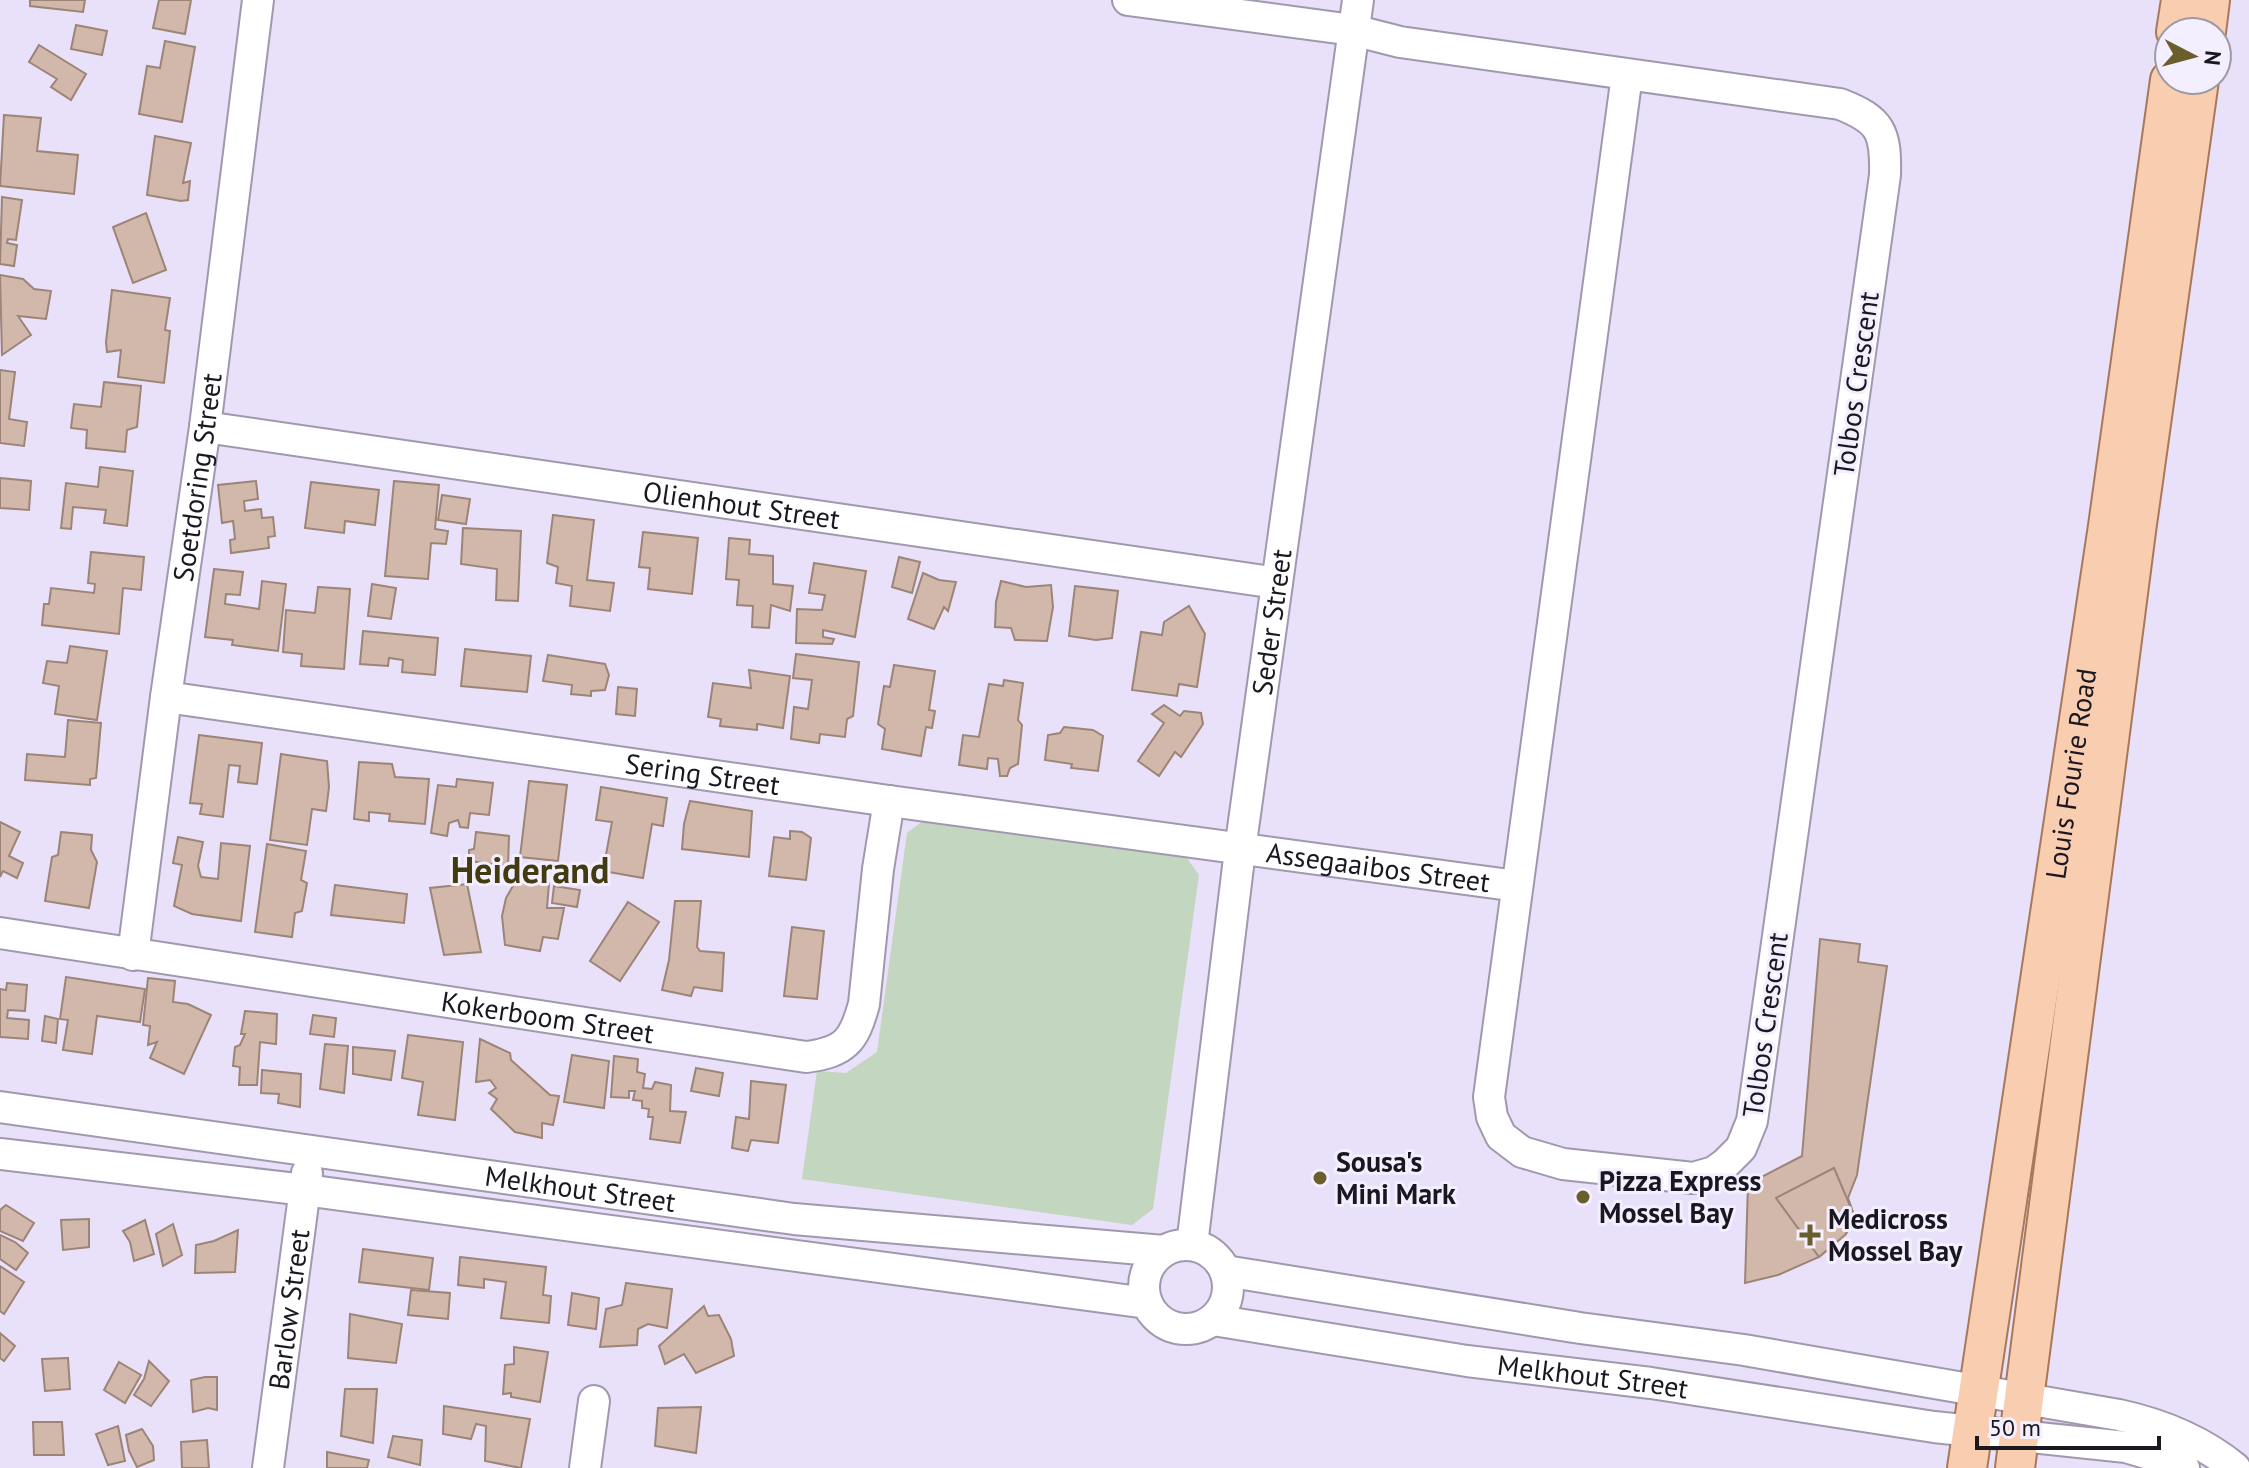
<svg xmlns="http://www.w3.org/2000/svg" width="2249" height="1468" font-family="'PT Sans',sans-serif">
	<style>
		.green { fill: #c3d6bf }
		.building { fill: #d1b8aa; stroke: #9c8477; stroke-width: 2 }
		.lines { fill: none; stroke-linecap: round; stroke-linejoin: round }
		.minor-casing { stroke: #a198af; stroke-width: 34 }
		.major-casing { stroke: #a8785b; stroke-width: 42 }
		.minor { stroke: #fff; stroke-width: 30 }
		.major { stroke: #f8cdb0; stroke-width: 38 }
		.poi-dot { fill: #6a5f2c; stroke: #f4effe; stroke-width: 3 }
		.labels { text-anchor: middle; stroke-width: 6; stroke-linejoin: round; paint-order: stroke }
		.street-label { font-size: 28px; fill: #1b1720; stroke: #f4effe }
		.poi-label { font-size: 28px; font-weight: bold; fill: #1b1720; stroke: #f4effe; text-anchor: start }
		.district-label { font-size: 36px; font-weight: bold; fill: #423a10; stroke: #f4effe }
	</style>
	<rect width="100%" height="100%" fill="#e9e0f9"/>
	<path class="green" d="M927 818 1184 854 1199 875 1153 1209 1132 1225 802 1179 817 1071 846 1073 877 1052 907 833Z"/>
	<g class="building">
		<path d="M30 0H85L83 12 30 6Z"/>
		<path d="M159 0H191L185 34 153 28Z"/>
		<path d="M76 25 107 31 102 55 71 49Z"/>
		<path d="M165 41 195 47 182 122 139 114 147 66 160 68Z"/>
		<path d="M39 45 86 74 71 100 51 87 57 79 29 62Z"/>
		<path d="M4 115 41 118 37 151 78 155 74 194 0 186Z"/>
		<path d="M155 136 191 143 183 183 190 181 188 200 181 201 147 195Z"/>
		<path d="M2 197 22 200 16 240 8 239 7 243 17 245 14 266 0 264Z"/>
		<path d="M146 213 166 270 133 283 113 227Z"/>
		<path d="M0 275 23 279 34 289 51 291 46 319 18 316 31 335 2 355Z"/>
		<path d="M112 290 170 298 165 330 170 331 164 383 118 377 121 350 107 352 106 342Z"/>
		<path d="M0 370 15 372 9 419 27 422 24 446 0 443Z"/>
		<path d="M104 382 141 386 137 427 127 430 125 452 86 448 87 430 71 428 74 404 101 407Z"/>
		<path d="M100 467 133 471 127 526 104 523 106 510 73 507 71 529 61 528 66 483 98 487Z"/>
		<path d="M0 478 31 481 29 510 0 508Z"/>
		<path d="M256 481 258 499 244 501 245 511 261 509 262 518 273 517 275 536 268 537 269 548 231 553 230 540 235 539 233 521 222 523 218 485Z"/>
		<path d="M394 481 439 485 435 529 448 531 446 544 431 543 428 579 385 576Z"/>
		<path d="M311 482 379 490 375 525 345 521 344 533 305 528Z"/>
		<path d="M442 495 470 499 466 524 438 520Z"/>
		<path d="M553 515 594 520 587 580 614 583 610 611 570 606 572 586 556 583 558 567 547 563Z"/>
		<path d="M463 528 521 531 518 601 496 600 497 569 461 564Z"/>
		<path d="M643 532 698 538 692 594 648 589 650 568 639 567Z"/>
		<path d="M729 538 750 540 749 554 773 556V584L793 586 790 611 771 605 769 628 752 627 753 606 737 605 739 580 726 579Z"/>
		<path d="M91 552 144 557 141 590 123 588 119 634 42 625 44 604H49L51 588 94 593 95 584 88 583Z"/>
		<path d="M899 557 920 562 912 593 892 587Z"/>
		<path d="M814 563 866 571 855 637 823 630V637L834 639 832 644 796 643 797 609 822 610 825 595 809 593Z"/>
		<path d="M214 569 243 572 240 595 226 594 225 604 259 609 262 581 286 584 278 651 232 645 233 640 205 637Z"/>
		<path d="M923 573 939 580 956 582 948 611 944 607 934 629 908 619Z"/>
		<path d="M1001 581 1026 587 1051 585 1053 607 1047 641 1015 640 1011 628 995 627 996 602Z"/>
		<path d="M372 584 396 588 391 619 368 616Z"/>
		<path d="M1075 586 1118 591 1112 638 1096 640 1069 636Z"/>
		<path d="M318 587 350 589 344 669 301 666 302 654 283 652 286 610 315 613Z"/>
		<path d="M1189 606 1205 634 1197 687 1179 684 1177 696 1132 690 1141 632 1162 635 1164 622Z"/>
		<path d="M363 631 438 638 435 675 402 672 403 660 389 658 388 666 360 664Z"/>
		<path d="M70 646 107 651 97 720 55 714 59 686 43 683 47 661 67 663Z"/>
		<path d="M465 649 531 656 527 692 461 686Z"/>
		<path d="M796 654 859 662 853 716 847 719 845 737 820 734 819 743 791 739 794 707 808 709 812 680 793 678Z"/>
		<path d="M548 655 605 664 609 675 605 690 591 691V696L571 694 572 685 543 681Z"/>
		<path d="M894 665 935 671 929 710 935 711 932 728 926 727 921 756 882 749 885 729 878 724 884 686 890 687Z"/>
		<path d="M749 670 790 676 783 728 757 724V730L720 726 721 719 708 717 713 683 751 688Z"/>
		<path d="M1004 680 1023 683 1018 720 1022 725 1018 764 1010 768 1007 776H1000L998 759 988 758 987 769 959 765 963 735 979 737 989 684 1003 686Z"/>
		<path d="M618 687 637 689 635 716 616 714Z"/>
		<path d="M1164 705 1180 716 1184 711 1201 713 1203 724 1181 757 1175 752 1159 776 1138 761 1164 723 1152 714Z"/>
		<path d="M68 720 101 723 96 778 90 779V785L25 780 27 754 65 757Z"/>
		<path d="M1064 727 1093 730 1103 736 1098 771 1071 768 1072 764 1045 760 1048 735 1060 733Z"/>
		<path d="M199 735 262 743 257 784 238 782 240 766 229 765 223 817 200 814 202 804 190 803Z"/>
		<path d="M281 754 327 761 329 787 326 811 312 809 307 845 270 840Z"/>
		<path d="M359 762 392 764 395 777 429 779 425 824 389 821 390 814 369 812V821L354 819Z"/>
		<path d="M457 779 493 783 489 815 470 813 468 828 460 827 458 820 449 823 447 836 431 833 438 785 456 787Z"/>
		<path d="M529 781 567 785 558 861 520 857Z"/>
		<path d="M601 787 667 798 663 826 652 824 643 878 603 871 612 822 596 820Z"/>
		<path d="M690 801 752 811 749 857 682 849 684 824Z"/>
		<path d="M0 822 20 832 9 856 23 863 17 878 3 871 0 877Z"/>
		<path d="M790 831 802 832 811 838 806 880 769 876 774 837 790 839Z"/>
		<path d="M61 832 92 835 91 850 97 862 89 908 45 901 52 857 58 855Z"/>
		<path d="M476 832 509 836 508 866 469 861V850L474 849Z"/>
		<path d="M178 837 203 842 198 866 201 877 218 879 221 843 250 846 241 921 192 914 174 906 182 865 173 863Z"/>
		<path d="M267 844 306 851 301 880 307 883 302 911 295 913 292 937 255 932Z"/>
		<path d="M517 879 549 883 547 908H564L558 939 543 937 540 951 505 945 502 916 506 898Z"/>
		<path d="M467 884 481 952 444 955 430 888Z"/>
		<path d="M335 885 407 894 404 923 331 915Z"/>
		<path d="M554 886 580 890 577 907 552 903Z"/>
		<path d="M675 901H701L697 947 700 951 724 953 722 991 694 987 691 996 662 990 669 960Z"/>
		<path d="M628 902 659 922 620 981 590 961Z"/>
		<path d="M792 927 824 931 817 999 784 996Z"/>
		<path d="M1820 939 1860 944 1858 962 1887 966 1857 1175 1848 1198 1854 1215 1846 1234 1819 1257 1778 1275 1745 1283 1748 1184 1802 1156Z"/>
		<path d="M66 977 145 989 140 1022 97 1016 92 1054 63 1050 68 1020 60 1019Z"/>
		<path d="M148 978 175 981 173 1002 188 1004 211 1015 184 1074 150 1058 157 1042 148 1045 150 1026 143 1025Z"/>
		<path d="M7 983 27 985 25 1011 8 1010 7 1018 29 1020 28 1039 0 1037V989L6 990Z"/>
		<path d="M245 1011 277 1014 276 1044 260 1042 257 1085H239L240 1067 233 1066 235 1047 240 1045 245 1034H241Z"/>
		<path d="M313 1015 336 1018 334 1037 310 1034Z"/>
		<path d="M45 1016 58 1019 56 1043 42 1041Z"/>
		<path d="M408 1035 463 1042 455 1120 418 1115 423 1082 402 1078Z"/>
		<path d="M480 1039 510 1053 511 1060 550 1095 559 1096 553 1125 542 1123V1138L515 1132 491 1109 497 1099 489 1093 496 1088 490 1080 476 1082Z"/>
		<path d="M325 1044 348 1046 344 1093 320 1089Z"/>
		<path d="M353 1047 395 1051 391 1080 353 1074Z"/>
		<path d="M572 1055 609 1061 604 1108 564 1102Z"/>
		<path d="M614 1056 638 1059 637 1072 645 1074 643 1088 652 1089 655 1082 671 1085 670 1111 686 1112 680 1143 650 1139 653 1117H648L649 1109 642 1108V1101L633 1100 635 1091H629V1098L611 1097Z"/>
		<path d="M696 1068 723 1073 719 1096 691 1091Z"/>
		<path d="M262 1070 301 1074 300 1107 278 1103 279 1094 261 1093Z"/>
		<path d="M751 1081 786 1085 778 1143 751 1140 748 1151 732 1148 736 1117 749 1119Z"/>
		<path d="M1834 1168 1854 1215 1846 1234 1819 1257 1776 1198Z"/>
		<path d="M6 1205 34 1223 23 1241 0 1231V1210Z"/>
		<path d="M89 1219V1247L63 1250 61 1220Z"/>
		<path d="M145 1220 154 1254 134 1261 130 1242 123 1231Z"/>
		<path d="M173 1224 182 1255 163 1266 156 1234Z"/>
		<path d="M238 1230 235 1272 195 1273 196 1245 214 1241Z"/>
		<path d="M0 1235 15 1242 28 1253 16 1270 0 1259Z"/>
		<path d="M363 1249 433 1258 429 1290 359 1282Z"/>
		<path d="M460 1257 546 1267 543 1295 551 1296 549 1323 501 1318 506 1282 484 1279V1288L458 1285Z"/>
		<path d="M0 1266 24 1282 4 1314 0 1311Z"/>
		<path d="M626 1283 672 1289 667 1328 648 1324 638 1329 637 1345 600 1347 606 1309 622 1305Z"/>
		<path d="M411 1290 450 1293 448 1319 408 1315Z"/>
		<path d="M572 1293 599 1298 596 1329 568 1325Z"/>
		<path d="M704 1306 708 1316 719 1315 731 1339 734 1356 696 1373 684 1354 665 1364 659 1346Z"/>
		<path d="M350 1314 402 1324 396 1363 348 1358Z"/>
		<path d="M0 1333 15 1346 4 1361 0 1358Z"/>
		<path d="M514 1347 548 1352 540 1402 511 1397V1393L503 1394 505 1365 514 1364Z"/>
		<path d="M68 1358 70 1389 45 1391 42 1359Z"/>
		<path d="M149 1361 169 1381 151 1406 134 1395 144 1379Z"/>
		<path d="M119 1362 141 1375 125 1403 104 1390Z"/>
		<path d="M205 1377H217V1410L208 1408 193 1412 191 1380Z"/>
		<path d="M345 1389H377L373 1443 341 1436Z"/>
		<path d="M444 1406 530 1419 521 1468 485 1461 486 1426 476 1424 471 1439 443 1434Z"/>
		<path d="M701 1407 696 1453 655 1446 658 1408Z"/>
		<path d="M33 1422H62L64 1455H34Z"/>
		<path d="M118 1426 125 1461 108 1465 96 1434Z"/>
		<path d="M142 1429 153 1446 154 1460 137 1467 129 1451 126 1435Z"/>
		<path d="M393 1436 422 1440 420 1465 388 1457Z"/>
		<path d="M207 1440 209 1468H182L181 1442Z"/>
		<path d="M327 1452 369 1460 367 1468H327Z"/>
	</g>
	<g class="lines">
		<g class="minor-casing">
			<g id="minor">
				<path d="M1128 0 1353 30 1400 42 1840 104C1881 120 1886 132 1885 175L1752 1121 1741 1148 1725 1164 1714 1172 1693 1178 1563 1164 1522 1152 1501 1136 1492 1117 1489 1097 1627 75"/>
				<path id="s1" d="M205 427 1277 583"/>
				<path id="s2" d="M166 697 889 801 1517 886"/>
				<path id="s3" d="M0 933 806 1057C845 1052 854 1041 864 1004L878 869 889 801"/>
				<path id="s4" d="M133 955 166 697 205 427 258 0"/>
				<path id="s5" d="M0 1107 794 1219 1164 1251"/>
				<path d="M0 1154 305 1190 1147 1303"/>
				<path id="s6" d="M1192 1245 1240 850 1358 0"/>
				<circle cx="1186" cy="1287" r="42"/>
				<path d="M1225 1271 1580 1328 1744 1350 2119 1415C2160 1424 2202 1441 2235 1468"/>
				<path id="s7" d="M1213 1320 1467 1361 1651 1383 1934 1427 2126 1447 2163 1458 2184 1468"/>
				<path id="s8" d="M268 1468 307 1173"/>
				<path d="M585 1468 594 1401"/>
			</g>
		</g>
		<g class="major-casing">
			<g id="major">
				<path d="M2176 32 2181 0"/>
				<path d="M2206 32 2210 0"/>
				<path id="s9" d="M1967 1468 2108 526 2170 80"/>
				<path d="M2015 1468 2136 531 2199 80"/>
			</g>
		</g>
		<use href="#minor" class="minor"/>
		<use href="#major" class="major"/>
	</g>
	<g class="poi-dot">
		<circle cx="1320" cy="1178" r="8"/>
		<circle cx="1583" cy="1197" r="8"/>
		<path d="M1806 1223h8v8h8v8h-8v8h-8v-8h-8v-8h8z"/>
	</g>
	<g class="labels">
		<g class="street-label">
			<text transform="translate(1856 384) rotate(-82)" y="10">Tolbos Crescent</text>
			<text dy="10" stroke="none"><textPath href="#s4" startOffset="482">Soetdoring Street</textPath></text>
			<text dy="10" stroke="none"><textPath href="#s1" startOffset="542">Olienhout Street</textPath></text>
			<text dy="10" stroke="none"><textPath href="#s6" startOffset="628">Seder Street</textPath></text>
			<text dy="10" stroke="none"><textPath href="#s2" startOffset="542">Sering Street</textPath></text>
			<text dy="10" stroke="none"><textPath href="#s9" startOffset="702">Louis Fourie Road</textPath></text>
			<text dy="10" stroke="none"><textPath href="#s2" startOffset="1224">Assegaaibos Street</textPath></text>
			<text dy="10" stroke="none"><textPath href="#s3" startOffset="554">Kokerboom Street</textPath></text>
			<text transform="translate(1765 1025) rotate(-82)" y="10">Tolbos Crescent</text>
			<text dy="10" stroke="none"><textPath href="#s5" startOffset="586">Melkhout Street</textPath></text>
			<text dy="10" stroke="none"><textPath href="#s8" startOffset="160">Barlow Street</textPath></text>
			<text dy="10" stroke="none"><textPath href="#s7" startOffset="384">Melkhout Street</textPath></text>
		</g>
		<g class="poi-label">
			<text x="1336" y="1172">Sousa's<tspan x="1336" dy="32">Mini Mark</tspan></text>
			<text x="1599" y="1191">Pizza Express<tspan x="1599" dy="32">Mossel Bay</tspan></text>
			<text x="1828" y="1229">Medicross<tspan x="1828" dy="32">Mossel Bay</tspan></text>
		</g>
		<g class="district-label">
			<text x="530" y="883">Heiderand</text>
		</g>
	</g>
	<g transform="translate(2193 56) rotate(96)"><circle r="38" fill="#f4effe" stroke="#9d99a5" stroke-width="2"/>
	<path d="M0-6L14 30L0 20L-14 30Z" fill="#6a5f2c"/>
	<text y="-12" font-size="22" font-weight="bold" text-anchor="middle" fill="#1b1720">N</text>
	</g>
	<path d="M1977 1436v12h182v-12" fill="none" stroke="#1b1720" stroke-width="4"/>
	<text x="1989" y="1436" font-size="24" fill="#1b1720" stroke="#f4effe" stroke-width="6" paint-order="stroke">50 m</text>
</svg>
